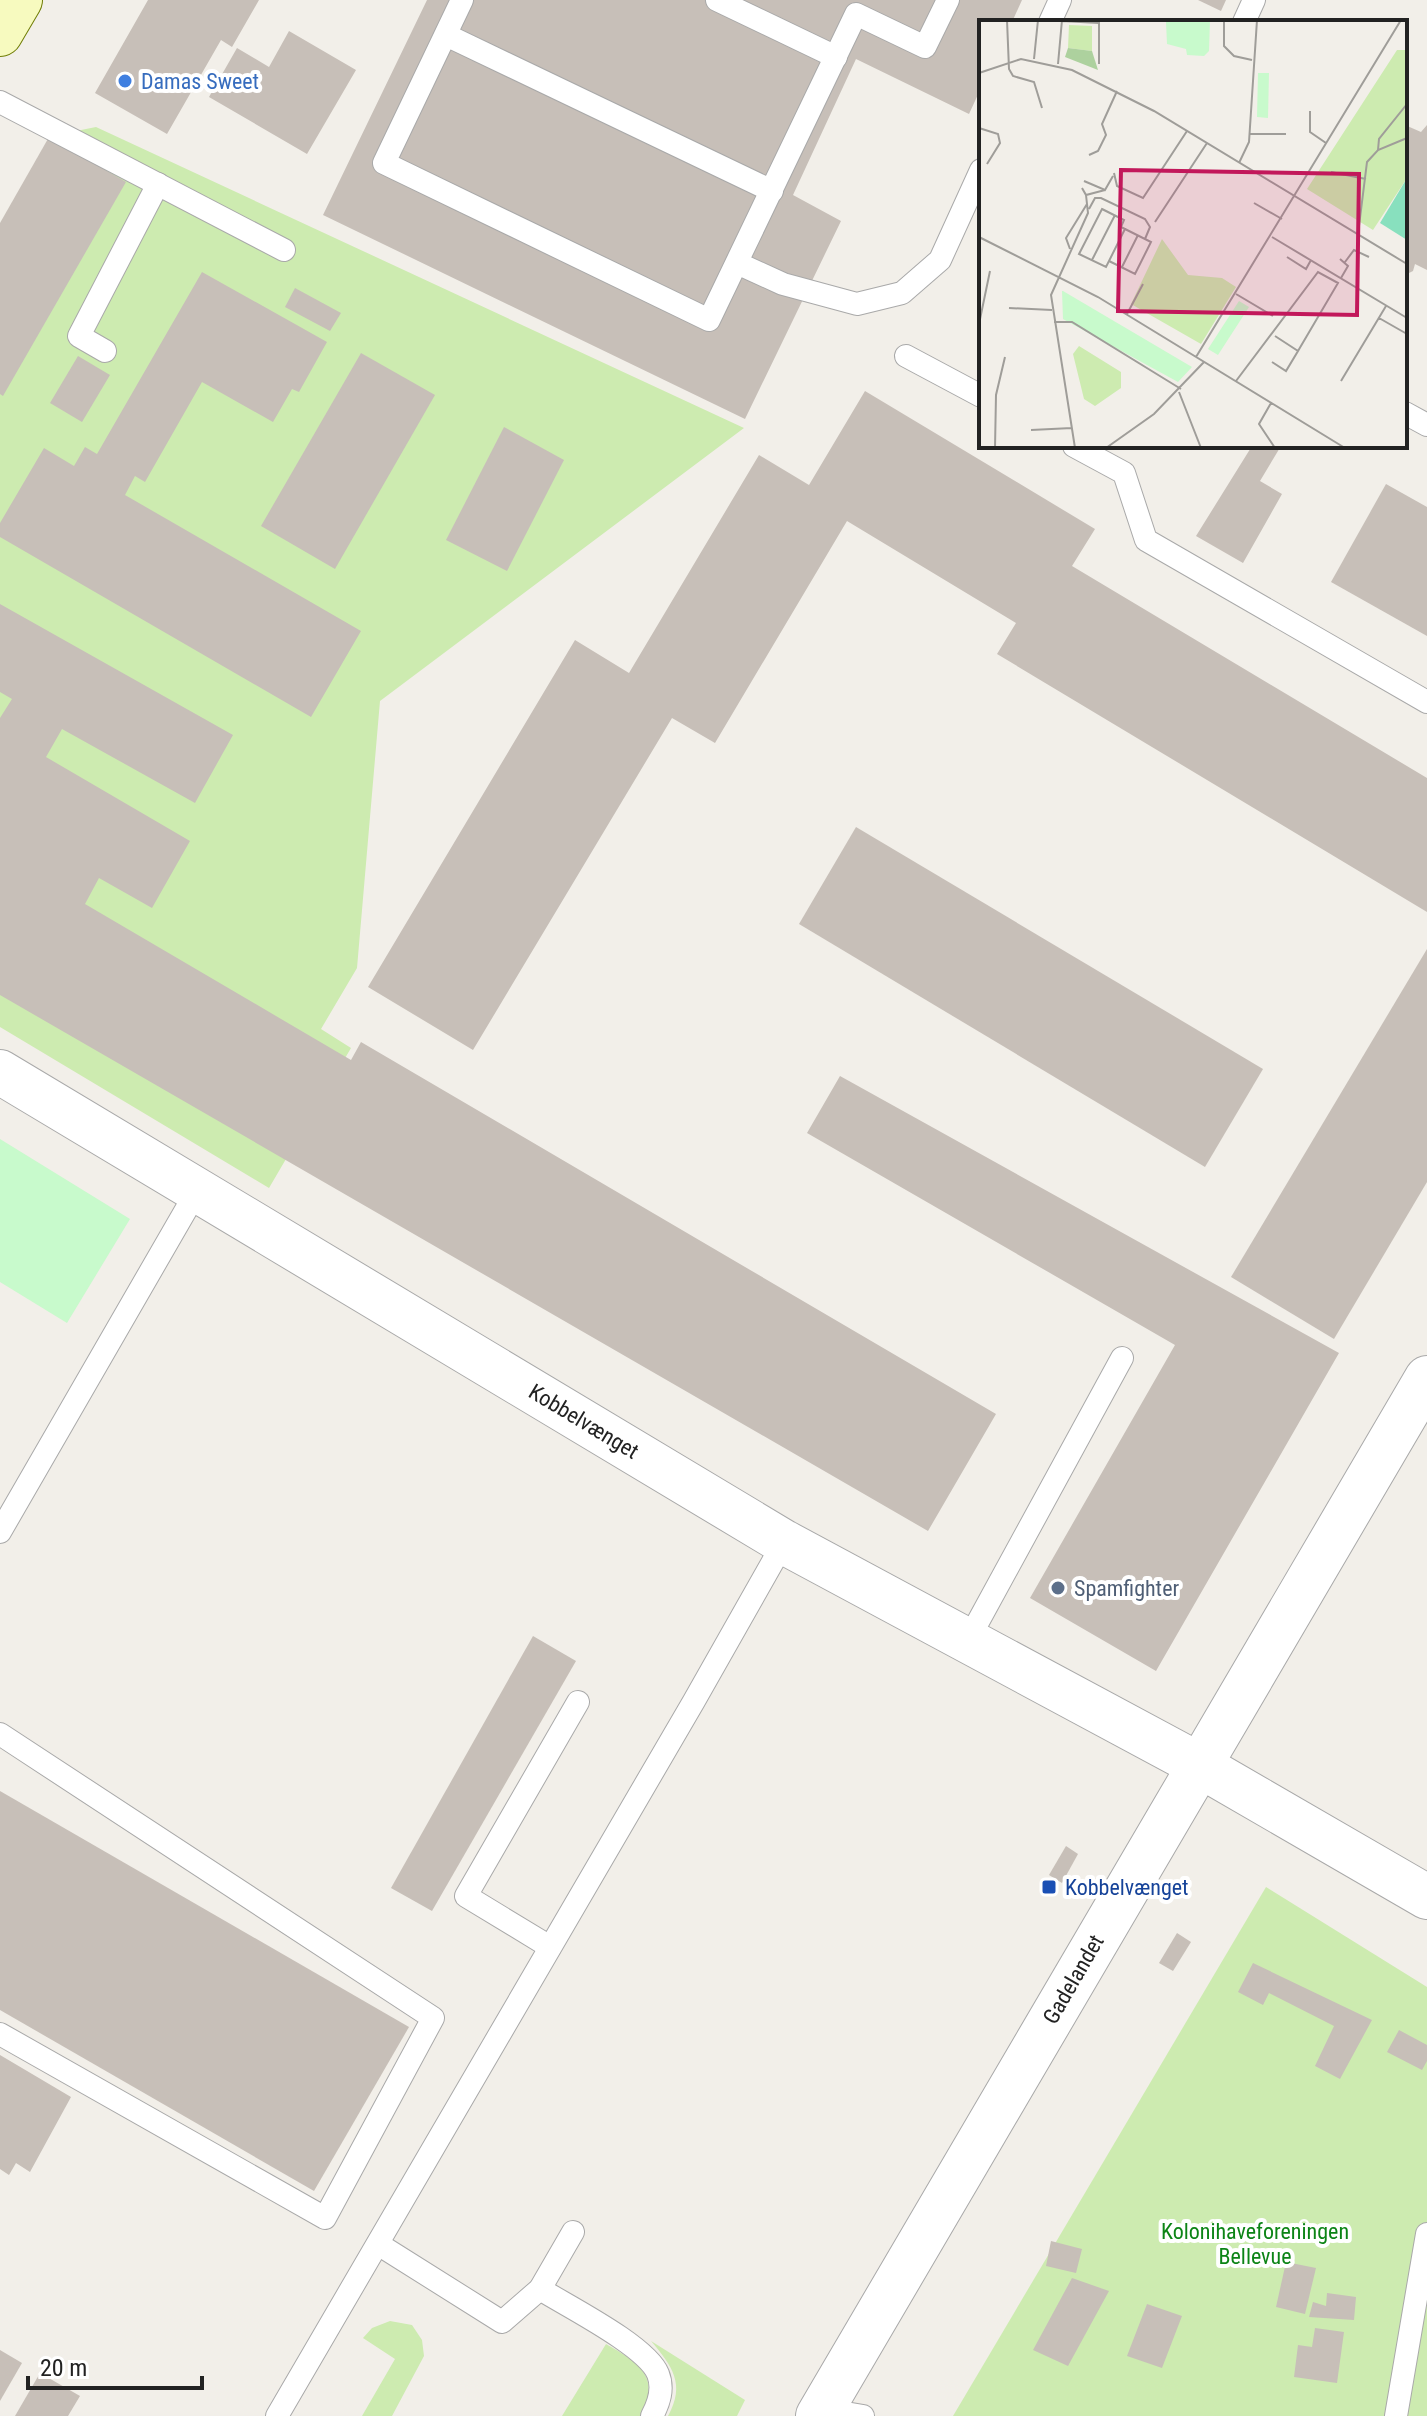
<svg xmlns="http://www.w3.org/2000/svg" width="1427" height="2416" font-family="'Roboto Condensed',sans-serif">
	<style>
		.grass { fill: #cdebb0 }
		.park { fill: #c8facc }
		.building { fill: #c7bfb8 }
		.lines { fill: none; stroke-linecap: round; stroke-linejoin: round }
		.service-casing { stroke: #a9a9a9; stroke-width: 24 }
		.minor-casing { stroke: #a9a9a9; stroke-width: 46 }
		.tertiary-casing { stroke: #a9a9a9; stroke-width: 46 }
		.secondary-casing { stroke: #707d05; stroke-width: 46 }
		.service { stroke: #fff; stroke-width: 22 }
		.minor { stroke: #fff; stroke-width: 44 }
		.tertiary { stroke: #fff; stroke-width: 44 }
		.secondary { stroke: #f7fabf; stroke-width: 44 }
		.shop-dot { fill: #3f7fe0; stroke: #fff; stroke-width: 3 }
		.service-dot { fill: #5c6f8a; stroke: #fff; stroke-width: 3 }
		.transit-dot { fill: #1a4fb4; stroke: #fff; stroke-width: 3 }
		.labels { text-anchor: middle; stroke-width: 8; stroke-linejoin: round; paint-order: stroke }
		.shop-label { font-size: 22px; fill: #366cbe; stroke: #fff; text-anchor: start }
		.street-label { font-size: 22px; fill: #222; stroke: #fff }
		.service-label { font-size: 22px; fill: #4e5e75; stroke: #fff; text-anchor: start }
		.transit-label { font-size: 22px; fill: #164399; stroke: #fff; text-anchor: start }
		.park-label { font-size: 22px; fill: #0c8416; stroke: #fff }
		.inset-road { fill: none; stroke: #9f9d99; stroke-width: 2 }
		.view { fill: #c2185b; fill-opacity: 0.15; stroke: #c2185b; stroke-width: 4 }
		.inset-edge { fill: none; stroke: #222; stroke-width: 4 }
	</style>
	<rect width="100%" height="100%" fill="#f2efe9"/>
	<g class="grass">
		<path d="M96 127 744 428 380 701 357 968 321 1029 351 1048 269 1188 0 1027V263L71 132Z"/>
		<path d="M1266 1887 1427 1987V2416H953Z"/>
		<path d="M390 2321 412 2325 422 2340 424 2356 392 2416H362L395 2359 363 2338 372 2328Z"/>
		<path d="M651 2341 745 2400 737 2416H668C686 2384 672 2366 651 2341Z"/>
		<path d="M606 2344C637 2362 663 2376 640 2416H562Z"/>
	</g>
	<path class="park" d="M0 1139 130 1219 67 1323 0 1282Z"/>
	<g class="building">
		<path d="M148 0H259L232 47 221 40 167 134 95 93Z"/>
		<path d="M427 0H1022L1012 22H981V88L969 114 856 59 793 195 841 221 745 419 323 215Z"/>
		<path d="M1198 0H1226L1221 11Z"/>
		<path d="M289 31 356 70 307 154 209 97 237 48 269 67Z"/>
		<path d="M1405 125 1421 132 1427 125V270L1415 264 1413 271 1405 275Z"/>
		<path d="M49 137 126 182 3 396 0 394V223Z"/>
		<path d="M202 272 327 342 299 392 292 389 273 422 202 382 145 482 135 476 125 495 361 631 311 717 0 537V523L44 448 74 466 85 447 97 454Z"/>
		<path d="M295 288 341 313 330 331 285 307Z"/>
		<path d="M361 353 435 395 335 569 261 526Z"/>
		<path d="M78 356 110 375 82 422 50 403Z"/>
		<path d="M865 391 1095 529 1072 566 1427 778V912L997 654 1016 623 847 521 715 743 672 718 473 1050 368 987 575 640 629 673 759 455 809 485Z"/>
		<path d="M504 427 564 460 507 571 446 540Z"/>
		<path d="M1252 446H1281L1260 481 1282 494 1243 563 1196 536Z"/>
		<path d="M1386 484 1427 507V636L1331 582Z"/>
		<path d="M0 604 233 735 195 803 62 729 46 757 190 841 152 908 99 878 85 904 351 1060 361 1042 996 1414 928 1531 0 995V718L12 699 0 692Z"/>
		<path d="M856 827 1263 1069 1205 1167 799 924Z"/>
		<path d="M1427 949V1182L1334 1339 1231 1277Z"/>
		<path d="M840 1076 1339 1353 1156 1671 1030 1598 1175 1345 807 1133Z"/>
		<path d="M533 1636 576 1661 432 1911 391 1888Z"/>
		<path d="M0 1791 409 2027 314 2191 0 2010Z"/>
		<path d="M1066 1846 1078 1854 1062 1883 1049 1875Z"/>
		<path d="M1177 1933 1191 1942 1173 1971 1159 1963Z"/>
		<path d="M1253 1963 1372 2020 1340 2079 1315 2066 1334 2026 1269 1993 1263 2005 1238 1992Z"/>
		<path d="M1399 2030 1427 2045V2061L1422 2070 1387 2052Z"/>
		<path d="M0 2055 71 2097 30 2172 16 2163 9 2175 0 2169Z"/>
		<path d="M1051 2241 1082 2249 1076 2273 1046 2266Z"/>
		<path d="M1286 2262 1316 2268 1305 2314 1276 2307Z"/>
		<path d="M1072 2278 1109 2291 1068 2366 1033 2350Z"/>
		<path d="M1327 2293 1356 2297 1354 2320 1309 2317 1313 2302 1326 2306Z"/>
		<path d="M1147 2304 1182 2316 1162 2368 1127 2356Z"/>
		<path d="M1315 2328 1344 2332 1337 2383 1294 2377 1298 2345 1312 2347Z"/>
		<path d="M0 2350 22 2363 0 2401Z"/>
		<path d="M40 2373 80 2396 68 2416H15Z"/>
	</g>
	<g class="lines">
		<g class="service-casing">
			<g id="service">
				<path d="M462 0 384 163 709 320 856 14 925 47 948 0"/>
				<path d="M717 0 836 57"/>
				<path d="M1050 22 1060 0"/>
				<path d="M1244 22 1254 0"/>
				<path d="M446 35 772 191"/>
				<path d="M0 102 284 250"/>
				<path d="M737 263 783 284 857 304 902 293 940 260 981 170"/>
				<path d="M105 351 79 336 158 184"/>
				<path d="M906 356 981 396"/>
				<path d="M1405 413 1427 425"/>
				<path d="M1074 446 1124 473 1146 540 1427 702"/>
				<path d="M0 1532 198 1189"/>
				<path d="M967 1642 1122 1358"/>
				<path d="M0 1734 433 2018 325 2218 0 2034"/>
				<path d="M550 1947 466 1896 578 1702"/>
				<path d="M378 2244 502 2322 540 2289 573 2232"/>
				<path d="M540 2289C567 2306 647 2346 658 2374 664 2389 659 2403 652 2416"/>
				<path d="M822 2409 863 2416"/>
				<path d="M277 2416 694 1701 784 1542"/>
				<path d="M1396 2416 1427 2234"/>
			</g>
		</g>
		<g class="minor-casing">
			<path id="minor" d="M0 1072 784 1542 1199 1765 1427 1897"/>
		</g>
		<g class="tertiary-casing">
			<path id="tertiary" d="M818 2416 1427 1378"/>
		</g>
		<g class="secondary-casing">
			<path id="secondary" d="M0 34 20 0"/>
		</g>
		<use href="#service" class="service"/>
		<use href="#minor" class="minor"/>
		<use href="#tertiary" class="tertiary"/>
		<use href="#secondary" class="secondary"/>
	</g>
	<circle class="shop-dot" cx="125" cy="81" r="8"/>
	<circle class="service-dot" cx="1058" cy="1588" r="8"/>
	<rect class="transit-dot" x="1041" y="1879" width="16" height="16" rx="4"/>
	<g class="labels">
		<g class="shop-label">
			<text x="141" y="89">Damas Sweet</text>
		</g>
		<g class="street-label">
			<text transform="translate(584 1421) rotate(31)" y="8">Kobbelvænget</text>
			<text transform="translate(1073 1979) rotate(-60)" y="8">Gadelandet</text>
		</g>
		<g class="service-label">
			<text x="1074" y="1596">Spamfighter</text>
		</g>
		<g class="transit-label">
			<text x="1065" y="1895">Kobbelvænget</text>
		</g>
		<g class="park-label">
			<text x="1255" y="2239">Kolonihaveforeningen<tspan x="1255" dy="25">Bellevue</tspan></text>
		</g>
	</g>
	<g transform="translate(979 20)">
		<rect width="428" height="428" fill="#f2efe9"/>
		<path d="M90 5 113 6V31L89 28ZM418 30H428V158L394 210 328 169ZM183 219 209 255 243 258 257 267 222 324 152 284ZM100 326 142 352V368L116 386 105 379 94 334Z" fill="#cdebb0"/>
		<path d="M89 28 113 31 119 50 86 37Z" fill="#add19e"/>
		<path d="M125 0H231L230 31 225 36 208 35 207 29 188 24 187 2ZM279 53H290L289 98 278 97ZM83 271H84L213 347 199 362 84 299ZM260 281 270 287 239 335 229 329Z" fill="#c8facc"/>
		<path d="M428 158V220L401 203Z" fill="#88e0be"/>
		<path class="inset-road" d="M28 0 30 49 34 56 55 62 63 88M245 0V26L255 36 273 40M83 1 120 3V44M55 39 59 0M79 44 83 0M0 53 42 39 93 50 175 91 428 244M331 91V112L347 123M0 108 19 114 21 123 8 144M271 114H307M399 130 400 119 428 84M110 135 119 131 127 115 123 104 138 71M260 143 270 122 278 0M352 152 387 159M135 153 138 166 164 178 208 111M105 161 126 170 134 156M103 168 107 175 126 170M275 183 303 199M110 189 116 178H122L166 199 171 207 166 219M123 189 145 200 142 207 146 209 127 247 100 234ZM176 202 228 123M379 214 388 142 399 130 428 118M0 217 119 277 366 428M293 217 428 298M91 229 87 218 108 184M308 237 327 249 332 240M361 239 369 246 362 258M113 240 136 195M130 241 156 254 172 222 146 209M366 242 375 230 390 237M143 247 159 215M257 274 294 296M30 288 73 290M148 294 164 264M400 298 428 314M75 302H93L202 369M0 304 11 251M217 337 422 0M293 342 307 351 319 331 296 316M257 361 339 252 359 263 319 331M362 361 407 286M200 372 222 428M292 383 280 404 296 428M52 410 93 408M16 428 17 375 26 337M96 428 72 275 109 193 107 175M127 428 175 394 225 342"/>
		<path class="view" d="M142 150 380 154 378 295 139 291Z"/>
		<rect width="428" height="428" class="inset-edge"/>
	</g>
	<path d="M28 2376v12h174v-12" fill="none" stroke="#222222" stroke-width="4"/>
	<text x="40" y="2376" font-size="24" fill="#222222" stroke="#ffffff" stroke-width="6" paint-order="stroke">20 m</text>
</svg>
